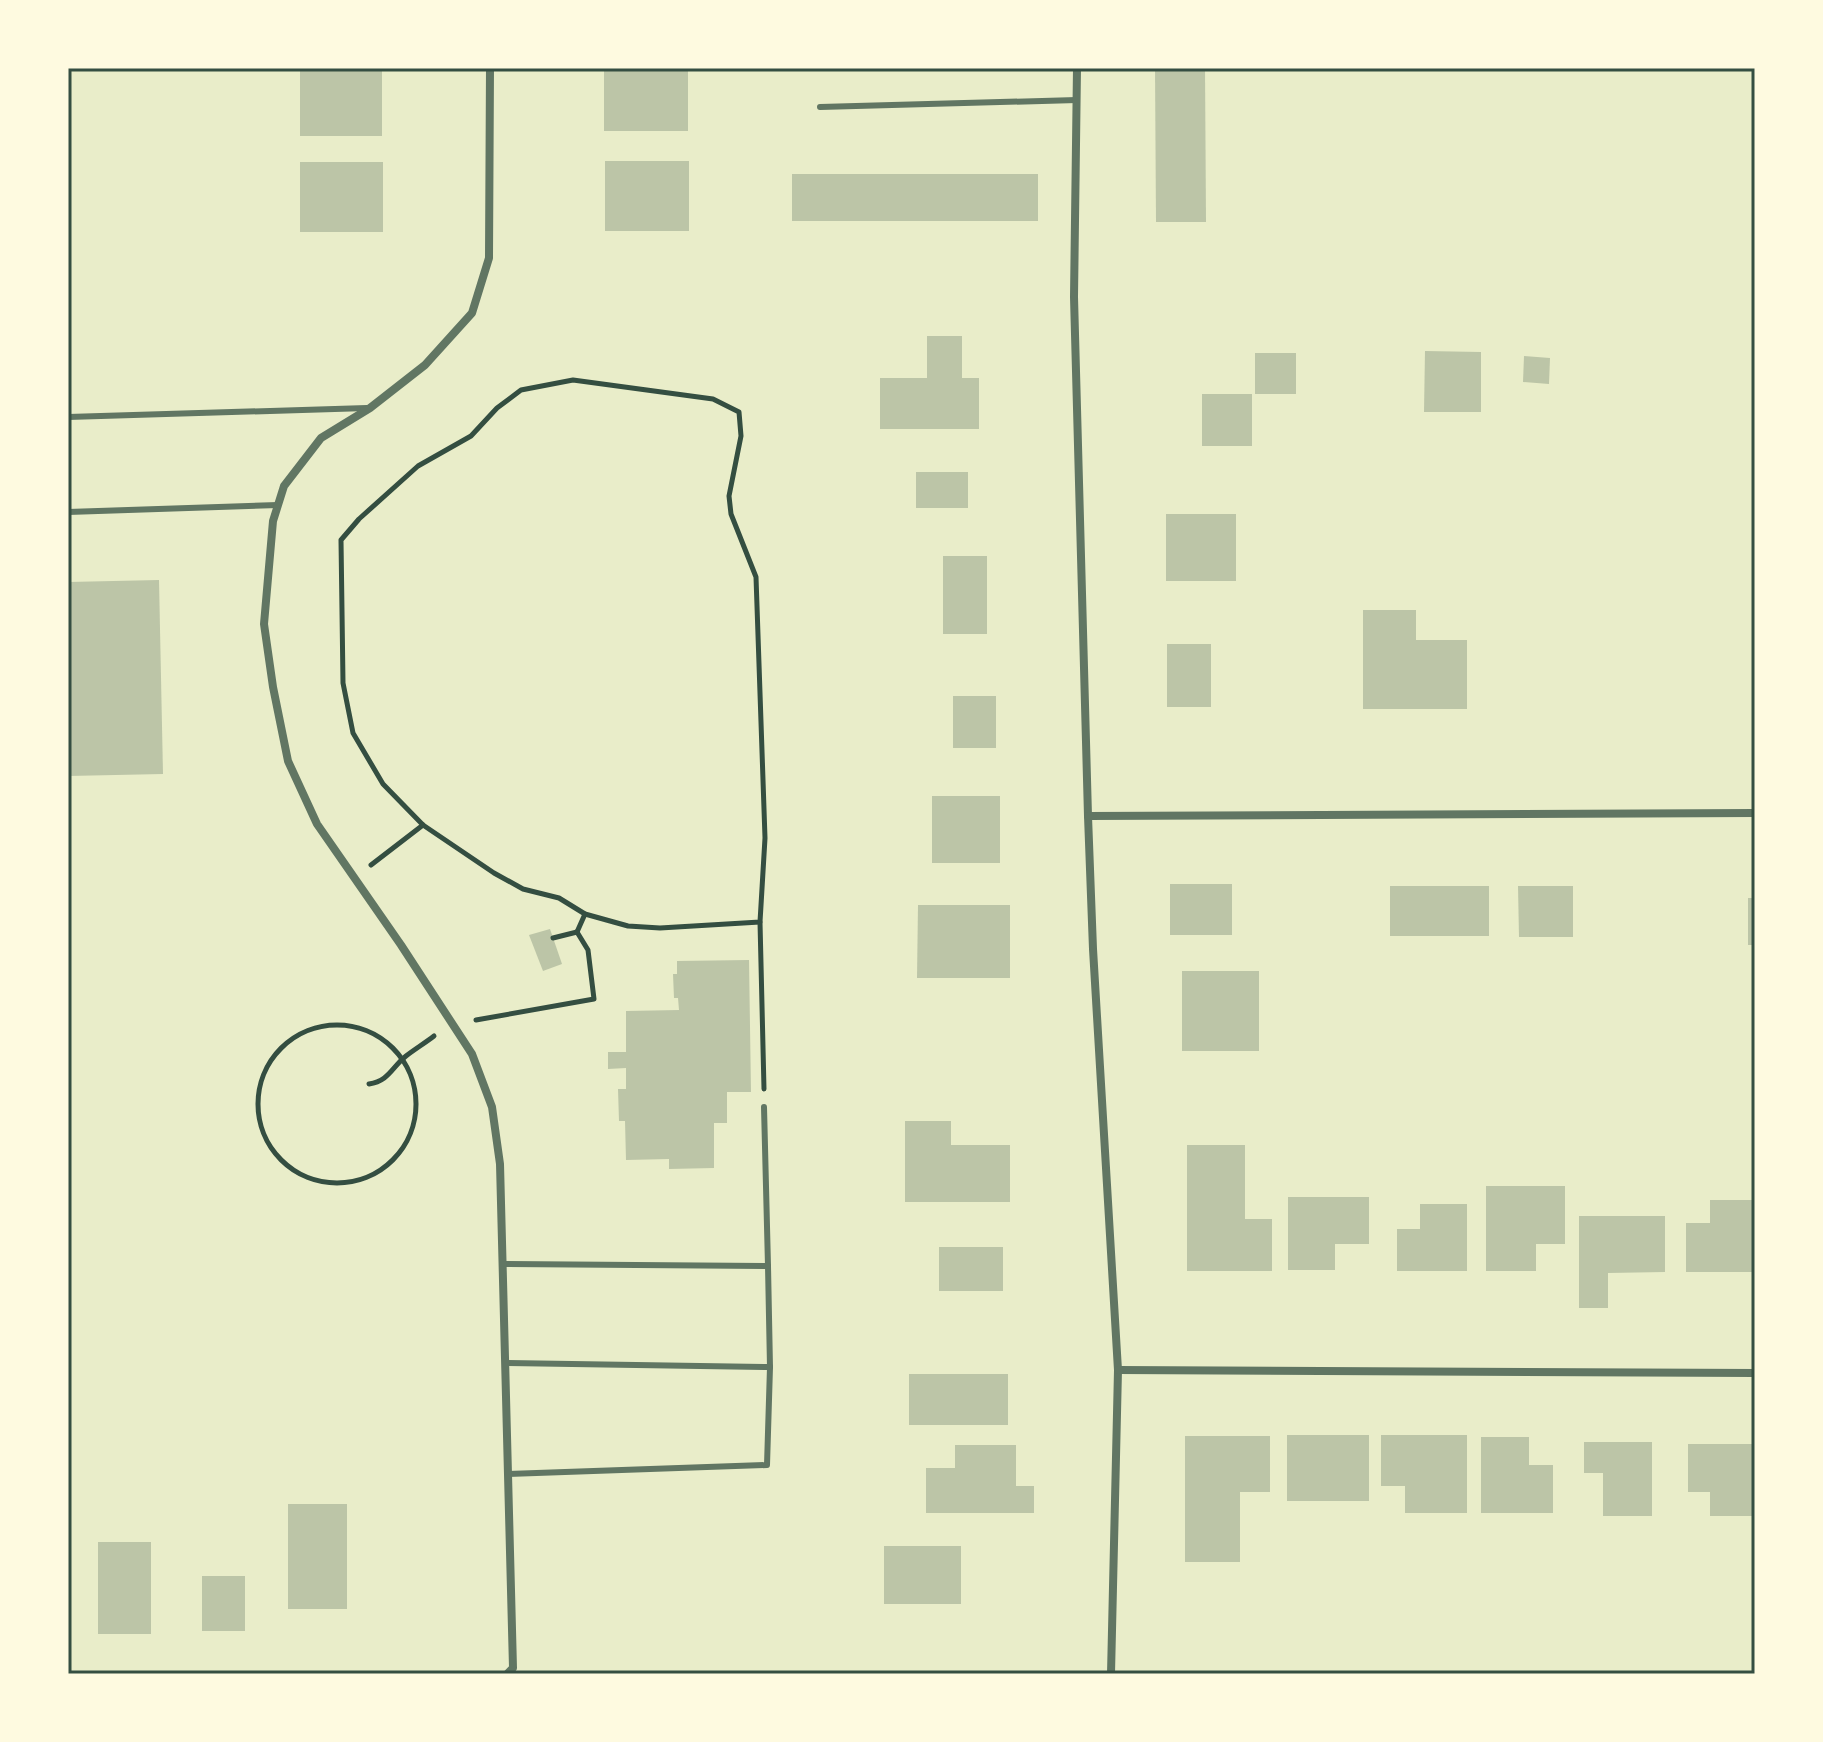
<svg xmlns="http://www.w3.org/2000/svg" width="1823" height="1742" font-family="'Work Sans',sans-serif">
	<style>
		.building { fill: #bcc5a7 }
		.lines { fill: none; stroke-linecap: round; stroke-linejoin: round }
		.path { stroke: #344e41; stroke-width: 5 }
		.service { stroke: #617663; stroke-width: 6 }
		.minor { stroke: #617663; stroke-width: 8 }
		.neatline { fill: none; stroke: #344e41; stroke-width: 3 }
	</style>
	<rect width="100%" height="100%" fill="#e9edc9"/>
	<g class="building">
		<rect x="300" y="68" width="82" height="68"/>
		<rect x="604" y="68" width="84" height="63"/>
		<path d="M1155 68H1205L1206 222H1156Z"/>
		<rect x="605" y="161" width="84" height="70"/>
		<rect x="300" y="162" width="83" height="70"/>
		<rect x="792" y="174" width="246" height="47"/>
		<path d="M927 336H962V378H979V429H880V378H927Z"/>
		<path d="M1425 351 1481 352V412H1424Z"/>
		<rect x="1255" y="353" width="41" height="41"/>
		<path d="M1524 356 1550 358 1549 384 1523 382Z"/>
		<rect x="1202" y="394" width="50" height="52"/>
		<rect x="916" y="472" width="52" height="36"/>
		<rect x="1166" y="514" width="70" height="67"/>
		<rect x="943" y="556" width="44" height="78"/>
		<path d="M159 580 163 774 68 776V582Z"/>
		<path d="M1363 610H1416V640H1467V709H1363Z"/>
		<rect x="1167" y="644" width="44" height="63"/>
		<rect x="953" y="696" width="43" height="52"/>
		<rect x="932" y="796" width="68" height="67"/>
		<rect x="1170" y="884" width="62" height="51"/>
		<rect x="1390" y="886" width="99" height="50"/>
		<path d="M1518 886H1573V937H1519Z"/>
		<rect x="1748" y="898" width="7" height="47"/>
		<path d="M918 905H1010V978H917Z"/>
		<path d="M550 929 562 964 543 971 529 935Z"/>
		<path d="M749 960 751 1092H727V1123H714V1168L669 1169V1159L626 1160 625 1121H619L618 1089H626V1068L608 1069V1052H626V1011L679 1010 678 998H674L673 974H677V961Z"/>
		<rect x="1182" y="971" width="77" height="80"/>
		<path d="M905 1121H951V1145H1010V1202H905Z"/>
		<path d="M1187 1145H1245V1219H1272V1271H1187Z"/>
		<path d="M1486 1186H1565V1244H1536V1271H1486Z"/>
		<path d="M1288 1197H1369V1244H1335V1270H1288Z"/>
		<path d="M1710 1200H1755V1272H1686V1223H1710Z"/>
		<path d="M1420 1204H1467V1271H1397V1229H1420Z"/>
		<path d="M1579 1216H1665V1272L1608 1273V1308H1579Z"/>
		<rect x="939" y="1247" width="64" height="44"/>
		<rect x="909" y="1374" width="99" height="51"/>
		<rect x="1287" y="1435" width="82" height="66"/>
		<path d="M1381 1435H1467V1513H1405V1486H1381Z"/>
		<path d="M1185 1436H1270V1492H1240V1562H1185Z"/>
		<path d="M1481 1437H1529V1465H1553V1513H1481Z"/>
		<path d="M1584 1442H1652V1516H1603V1473H1584Z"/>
		<path d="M1688 1444H1755V1516H1710V1492H1688Z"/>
		<path d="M955 1445H1016V1486H1034V1513H926V1468H955Z"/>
		<rect x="288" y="1504" width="59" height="105"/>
		<rect x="98" y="1542" width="53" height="92"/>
		<rect x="884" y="1546" width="77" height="58"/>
		<rect x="202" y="1576" width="43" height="55"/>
	</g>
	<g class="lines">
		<g class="path">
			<path d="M573 380 713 399 739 412 741 436 729 496 731 514 756 577 765 838 760 922 660 928 628 926 585 914 559 898 523 889 494 873 423 825 383 784 353 733 343 683 341 540 359 519 418 466 471 436 497 408 521 390Z"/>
			<path d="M371 865 423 825"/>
			<path d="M760 922 764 1089"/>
			<path d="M577 932 585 914"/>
			<path d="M553 938 577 932"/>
			<path d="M476 1020 594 999 588 950 577 932"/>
			<circle cx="337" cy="1104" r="79"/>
			<path d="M369 1084C389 1081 392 1067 406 1056 415 1049 425 1043 434 1036"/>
		</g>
		<g class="service">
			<path d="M820 107 1077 100"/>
			<path d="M68 417 367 408"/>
			<path d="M68 512 278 505"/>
			<path d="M764 1107 768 1266"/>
			<path d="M503 1264 768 1266 770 1367 767 1465 508 1474"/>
			<path d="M505 1363 770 1367"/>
		</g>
		<g class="minor">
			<path d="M490 68 489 258 472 313 425 365 370 408 321 438 284 486 273 521 264 624 273 687 288 761 317 824 401 945 472 1054 492 1107 500 1164 513 1668 507 1674"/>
			<path d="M1077 68 1074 297 1088 816 1093 949 1118 1370 1111 1674"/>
			<path d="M1088 816 1755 813"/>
			<path d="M1118 1370 1755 1373"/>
		</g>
	</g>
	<rect width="1823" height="1742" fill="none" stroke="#fefae0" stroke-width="140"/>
	<rect x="70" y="70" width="1683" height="1602" class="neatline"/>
</svg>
